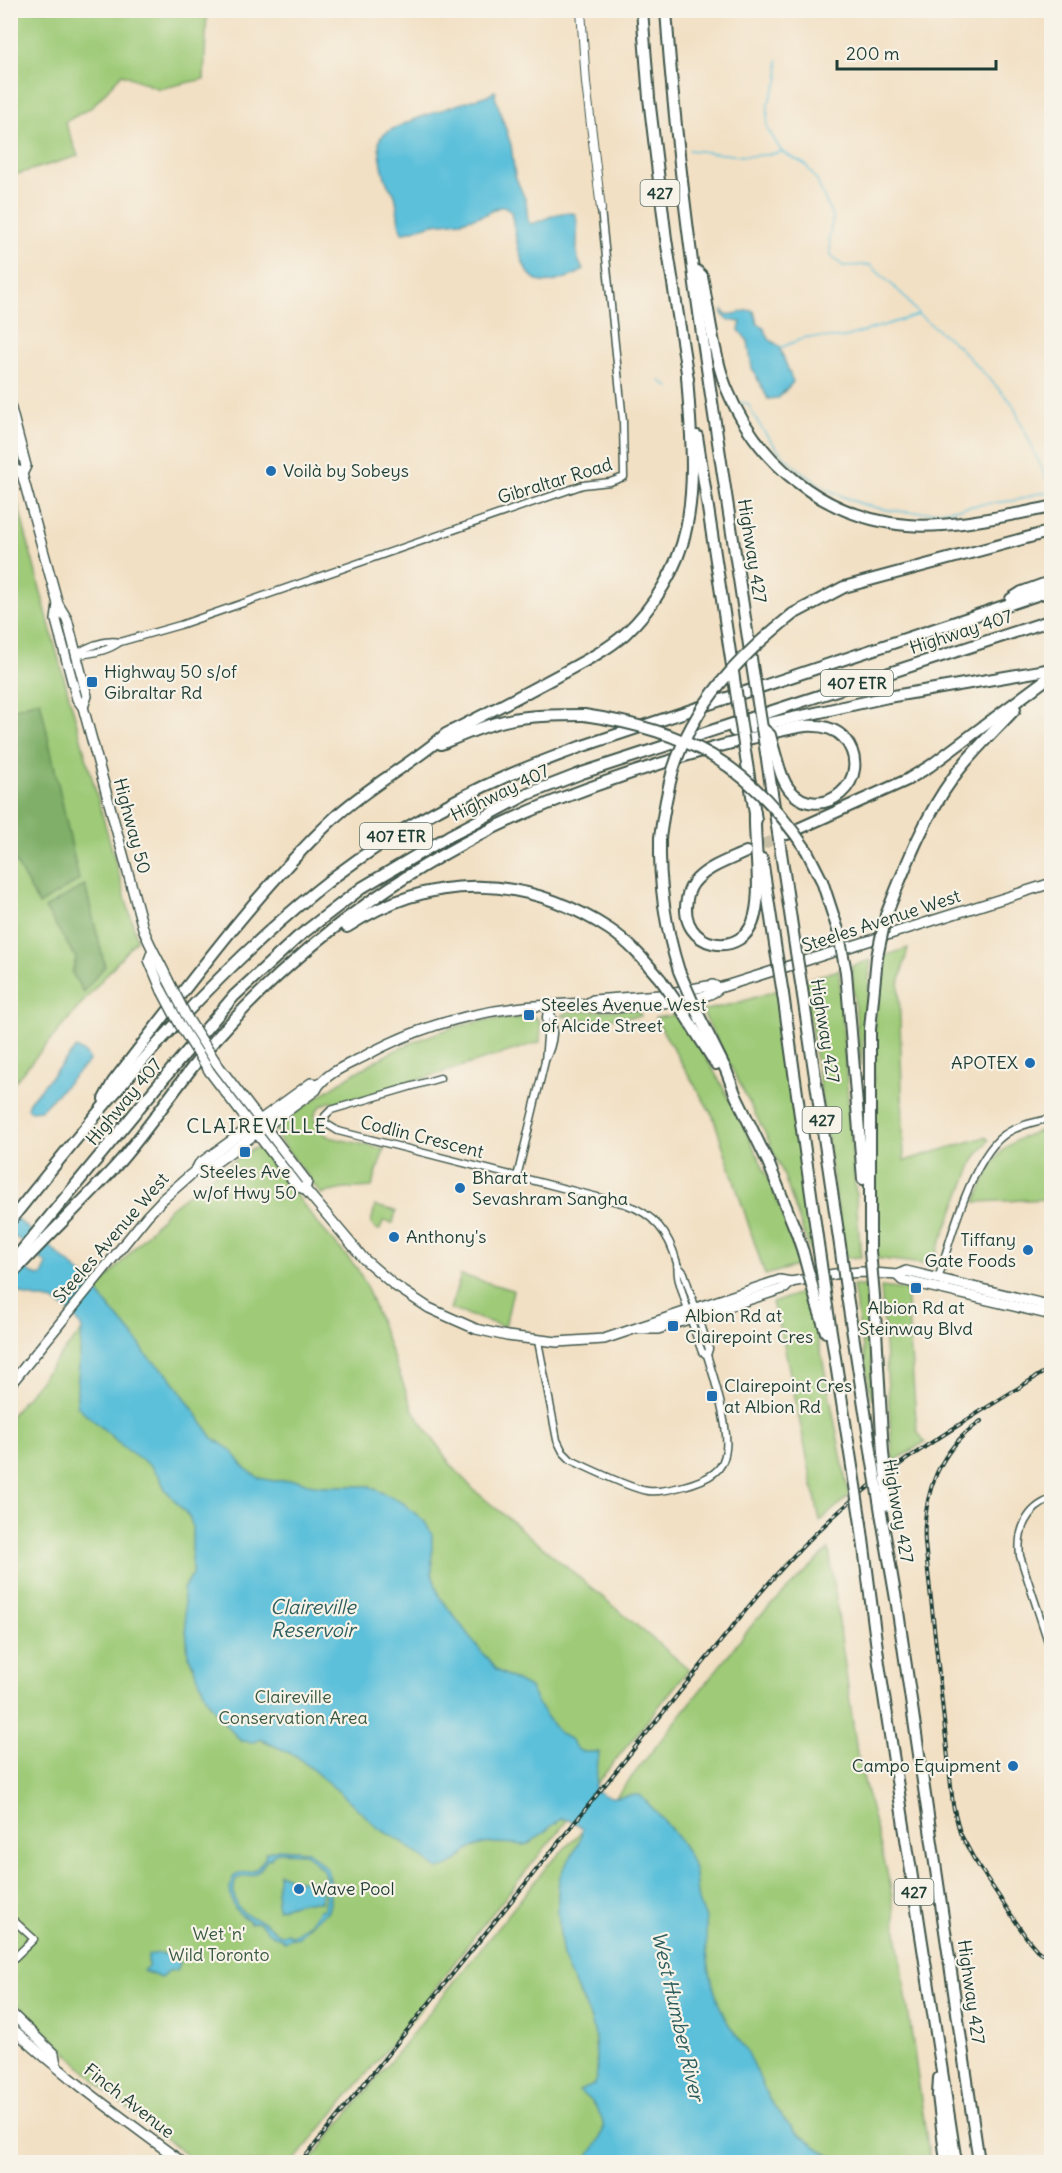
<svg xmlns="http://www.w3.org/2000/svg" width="1062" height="2173" font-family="Delius,sans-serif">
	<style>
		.green { fill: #9fcb78; stroke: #5f8456; stroke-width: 1.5 }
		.forest { fill: #7faf68; stroke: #4f764e; stroke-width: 1.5 }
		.water { fill: #5cc0da; stroke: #3e7e87; stroke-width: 1.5; fill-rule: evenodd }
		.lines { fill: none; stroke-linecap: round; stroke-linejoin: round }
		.stream { stroke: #5cc0da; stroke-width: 1.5 }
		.motorway-tunnel { stroke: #c8bfa7; stroke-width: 10; stroke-dasharray: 10 5; stroke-linecap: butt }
		.minor-casing { stroke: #3f554a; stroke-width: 9 }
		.tertiary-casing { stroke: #3f554a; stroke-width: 10 }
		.secondary-casing { stroke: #3f554a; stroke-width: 12 }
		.motorway-casing { stroke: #3f554a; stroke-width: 14 }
		.minor { stroke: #fff; stroke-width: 6 }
		.tertiary { stroke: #fff; stroke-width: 8 }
		.secondary { stroke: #fff; stroke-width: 9 }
		.motorway { stroke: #fff; stroke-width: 10 }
		.rail-casing { stroke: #1f3d34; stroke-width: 4 }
		.rail { stroke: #f7f3e8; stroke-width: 1.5; stroke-dasharray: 4.5; stroke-linecap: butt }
		.secondary-bridge-casing { stroke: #3f554a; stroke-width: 12; stroke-linecap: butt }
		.motorway-bridge-casing { stroke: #3f554a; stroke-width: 14; stroke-linecap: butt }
		.secondary-bridge { stroke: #fff; stroke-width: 9 }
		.motorway-bridge { stroke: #fff; stroke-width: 10 }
		.poi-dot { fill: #1f6fb2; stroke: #f7f3e8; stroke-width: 2 }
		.labels { text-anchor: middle; stroke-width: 4.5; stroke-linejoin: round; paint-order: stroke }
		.shield { fill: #f7f3e8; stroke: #60746a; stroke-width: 1.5 }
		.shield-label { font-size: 16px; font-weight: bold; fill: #1f3d34 }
		.poi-label { font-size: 18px; fill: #1f3d34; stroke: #f7f3e8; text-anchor: start }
		.street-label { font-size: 18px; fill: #1f3d34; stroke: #f7f3e8 }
		.park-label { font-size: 18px; fill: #395942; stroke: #f7f3e8 }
		.neighbourhood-label { font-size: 20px; letter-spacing: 1.5px; fill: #1f3d34; stroke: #f7f3e8 }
		.water-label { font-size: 20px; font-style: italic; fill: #2e5e5e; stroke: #f7f3e8 }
	</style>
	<rect width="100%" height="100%" fill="#f7f3e8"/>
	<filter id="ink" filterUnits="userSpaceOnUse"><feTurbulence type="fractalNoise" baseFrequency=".0167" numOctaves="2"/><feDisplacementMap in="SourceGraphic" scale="12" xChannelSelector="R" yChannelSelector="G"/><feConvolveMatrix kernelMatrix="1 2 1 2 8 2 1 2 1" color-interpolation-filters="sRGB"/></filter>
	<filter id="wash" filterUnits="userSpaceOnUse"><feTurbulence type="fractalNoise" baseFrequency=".008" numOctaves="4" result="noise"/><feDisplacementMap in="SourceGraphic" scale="24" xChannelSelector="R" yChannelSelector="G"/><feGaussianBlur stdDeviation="1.35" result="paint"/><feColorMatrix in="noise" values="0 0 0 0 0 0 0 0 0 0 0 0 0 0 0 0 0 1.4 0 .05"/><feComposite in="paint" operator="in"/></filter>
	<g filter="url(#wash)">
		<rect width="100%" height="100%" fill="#f2e0c4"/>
		<g class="green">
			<path d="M11 10 207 11 204 79 159 89 122 74 92 107 65 122 78 156 11 176Z"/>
			<path d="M10 474 54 642 137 939 11 1086Z"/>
			<path d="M908 948 899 984 904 1161 985 1137 989 1140 975 1158 931 1265 875 1258 874 1027 881 957Z"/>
			<path d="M871 960 861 1066 851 966Z"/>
			<path d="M839 970 848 1099 861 1257 845 1258 804 980Z"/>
			<path d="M778 990 818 1262 814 1263 783 1173 765 1133 702 1011 737 1003Z"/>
			<path d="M634 1009 639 1012 641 1016 588 1020 562 1016 567 1012Z"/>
			<path d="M680 1014C730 1095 772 1174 800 1265L765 1275 713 1116 655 1018Z"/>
			<path d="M536 1017 541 1025 540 1042 345 1103C318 1096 301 1120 329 1137L384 1149 372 1187 344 1189 321 1194 276 1135V1127C342 1080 400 1037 481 1021 498 1018 518 1018 536 1017Z"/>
			<path d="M1051 1128V1199L975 1202C995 1157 999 1140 1051 1128Z"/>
			<path d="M255 1148 263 1152 319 1225 357 1268 366 1285 413 1410 451 1465 474 1490 689 1669 478 1931 418 2012 293 2162H196L111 2096 11 1998 10 1417 59 1357 106 1304 96 1291 170 1208 207 1179 249 1151Z"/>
			<path d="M375 1206 396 1211 393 1223 383 1221 380 1230 375 1229 371 1223Z"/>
			<path d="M461 1275 513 1290 505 1327 450 1309Z"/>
			<path d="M853 1286H866L874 1399 871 1398Z"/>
			<path d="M881 1287 906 1290 917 1431 925 1442 893 1462Z"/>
			<path d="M806 1291 822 1357 849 1496 820 1521 784 1344 772 1303Z"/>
			<path d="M829 1549 857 1753 890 1884 930 2162H309L548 1865 615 1798 756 1620Z"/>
		</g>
		<g class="forest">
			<path d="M40 700 79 880 39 905 13 857 14 842 10 836V710Z"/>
			<path d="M85 885 105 966 83 992 72 973 76 958 45 908Z"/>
		</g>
		<g class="water">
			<path d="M494 91 496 92 495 96 511 145 515 176 526 201 528 221 531 224C546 220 561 209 575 214 582 230 570 257 584 269 578 275 569 277 559 280 520 295 517 239 511 212L506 207H499L484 215 461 221 433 224 402 233C396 218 399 210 395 196 394 191 390 189 388 185 384 178 377 146 380 139 386 125 473 100 491 94Z"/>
			<path d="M723 310 725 314C736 317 744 308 754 311L757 323 763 327 769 339 779 346 793 382 778 398 768 399 752 368 748 341 739 330 741 322 728 320 722 314Z"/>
			<path d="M76 1048 86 1054 89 1061 41 1110 31 1111 27 1108 29 1102Z"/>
			<path d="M11 1214 84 1276 139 1343 146 1355 170 1376 213 1438 232 1451 245 1468 259 1478 274 1481 297 1480 308 1484 322 1486H369L403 1503 425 1522 432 1535V1573L439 1596 470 1637 496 1670 530 1688 541 1709 559 1733 570 1739 577 1749 583 1752H599L595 1790C613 1803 621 1794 640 1795 659 1815 679 1835 691 1860 697 1873 695 1886 698 1900 699 1907 706 1913 706 1921 707 1931 705 1942 707 1953 710 1976 716 2002 728 2023 735 2034 744 2045 750 2057 756 2068 760 2080 765 2091 781 2124 810 2144 840 2162H583C609 2134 612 2117 579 2091L594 2085C598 2076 597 2069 596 2059 595 2048 596 2037 593 2027 587 2003 571 1983 564 1960 560 1943 554 1889 561 1874 568 1858 581 1847 582 1829 576 1822 570 1819 561 1819L530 1843 524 1845C508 1844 484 1840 471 1849 457 1858 456 1866 438 1869L401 1841 379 1829 344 1796 296 1756 260 1739 255 1742 241 1741 226 1725 208 1701 188 1654 183 1589 192 1575V1526L190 1518 165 1489 159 1476 151 1466 126 1449 77 1406V1389L82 1329 74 1315 54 1301 26 1296 11 1288 10 1251 30 1273 39 1276 43 1274 47 1264C34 1254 26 1241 11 1235Z"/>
			<path d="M278 1849 308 1851 326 1868 330 1879V1904L328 1911 311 1923 299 1937 288 1939 285 1942 283 1939 272 1935 259 1922H254L250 1924 249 1920C233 1913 225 1892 234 1876 252 1867 251 1880 266 1856L265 1853ZM278 1852 305 1853 323 1870 326 1879 324 1909 319 1910C316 1917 299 1933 292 1936L287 1933 281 1935C272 1932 270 1925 262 1921 258 1918 253 1919 249 1916 235 1909 231 1893 236 1879 256 1872 254 1880 268 1858L271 1859 272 1855Z"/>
			<path d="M279 1873 300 1881 321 1882V1902H300L278 1909 276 1892Z"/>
			<path d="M159 1953 176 1956 180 1963 177 1970 168 1971 161 1978 143 1971 148 1966V1955Z"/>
		</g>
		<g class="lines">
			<g class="stream">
				<path d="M778 60 779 79 768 104 767 128 782 152 806 165 817 181 833 218 829 237 831 256 843 266 870 265 902 294 919 315 958 346 1012 403 1052 491"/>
				<path d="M689 150C721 153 750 160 781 152"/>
				<path d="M780 348 806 337 842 338 918 315"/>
				<path d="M659 380 670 388"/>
				<path d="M741 402 748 404C779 470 847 514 921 512 942 512 963 507 984 504 996 502 1009 502 1021 499 1031 496 1040 491 1052 493"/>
			</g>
		</g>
	</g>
	<g filter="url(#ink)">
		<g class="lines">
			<path class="motorway-tunnel" d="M749 851 786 834"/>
			<g class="minor-casing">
				<g id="minor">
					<path d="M76 654C89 646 105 639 120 642L180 625 583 485 610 482 624 477 623 421 601 209"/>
					<path d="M76 655C91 654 108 651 120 642"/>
					<path d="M545 1060C554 1044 556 1024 549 1007"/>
					<path d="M440 1078 331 1110 325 1116V1123L338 1131 625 1204C654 1214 669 1233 677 1263 678 1269 677 1275 679 1281 686 1305 693 1328 702 1352L707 1355"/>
					<path d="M517 1177 545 1061 547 1037 546 1017 548 1005"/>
					<path d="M938 1280C949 1242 972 1158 1004 1135 1018 1125 1035 1122 1052 1118"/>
					<path d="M538 1341 557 1440 563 1452 571 1460C588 1468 631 1489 648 1491 663 1493 702 1483 714 1473 721 1468 725 1458 726 1449 729 1428 714 1376 707 1355L709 1349 684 1273 678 1266"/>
					<path d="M1052 1499C1026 1508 1017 1531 1020 1556L1052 1654"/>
					<path d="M10 1917 34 1939 10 1962"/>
				</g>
			</g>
			<g class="tertiary-casing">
				<path id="tertiary" d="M581 10 586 83 601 209"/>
			</g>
			<g class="secondary-casing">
				<g id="secondary">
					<path d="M10 405 26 466 22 474"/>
					<path d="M10 454 14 468 22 474 58 604 67 619 87 696 83 707"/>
					<path d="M58 604 56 620 77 699 83 707 143 928C150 947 160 962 168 980"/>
					<path d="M152 952 149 960 162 991"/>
					<path d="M587 1004 593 1000 660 995 713 985 719 988"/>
					<path d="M217 1064 307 1182 305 1189"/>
					<path d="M210 1072 298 1187 305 1189 364 1259 394 1285 429 1308 451 1318 476 1329 507 1336 557 1342 604 1339 780 1280 791 1282 835 1274 862 1272 897 1275 906 1271 1052 1306"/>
					<path d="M196 1170 203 1172 316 1090C324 1074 347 1065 363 1057 420 1025 485 1008 550 1005 561 1005 576 1002 587 1004 590 1005 592 1007 595 1007 612 1010 637 1005 654 1004 671 1002 709 1000 719 988L1052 883"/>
					<path d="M897 1275 902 1280 1052 1315"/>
					<path d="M640 1329H658L785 1288 791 1282"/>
					<path d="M10 1385 147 1216 164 1198 196 1170 199 1164 311 1083 319 1084"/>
					<path d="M10 2012 54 2054 56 2064"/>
					<path d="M10 2026C63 2076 124 2119 182 2162"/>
				</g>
			</g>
			<g class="motorway-casing">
				<g id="motorway">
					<path d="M642 10 649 98 666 239 688 379"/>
					<path d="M666 10C681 230 720 448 752 665"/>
					<path d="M697 271 702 276C709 312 713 352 726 387 757 463 824 518 907 525 951 529 1008 515 1052 507"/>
					<path d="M697 436 733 672"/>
					<path d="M1011 599 1022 592 1052 581"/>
					<path d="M793 614 844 587 1052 531"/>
					<path d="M734 731 888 697 1052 669"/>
					<path d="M441 744C465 734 488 724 513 719 537 715 560 715 584 715"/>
					<path d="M766 753 795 946"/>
					<path d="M746 758 756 820"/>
					<path d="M787 834 907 780 930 766 1052 675"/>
					<path d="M660 838C659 884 665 927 679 971"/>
					<path d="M807 851 822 881 838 930"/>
					<path d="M746 852C729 860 710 866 697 879 692 884 688 892 687 899 677 949 745 962 755 915 762 886 754 844 755 813"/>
					<path d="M762 859 776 951"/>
					<path d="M886 915C905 868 923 819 953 778 971 752 994 732 1015 709"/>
					<path d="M347 927C431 872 525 874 609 929 629 942 645 961 661 980"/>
					<path d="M846 972 863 1179"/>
					<path d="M802 989 841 1252"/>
					<path d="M783 994 819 1251"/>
					<path d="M682 1010 716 1064"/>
					<path d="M696 1010 726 1070 736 1096 768 1162 797 1234 803 1252"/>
					<path d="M104 1099 113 1082C183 993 251 897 333 819 368 786 411 765 446 734 484 715 522 695 559 675 581 663 606 651 625 634 654 607 678 568 686 529 697 478 690 426 687 375"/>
					<path d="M10 1221C102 1105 200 985 315 892 371 846 442 804 509 775 532 765 557 756 580 747L1052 590"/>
					<path d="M870 1251V1029L877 957"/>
					<path d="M10 1265 143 1103 234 996 298 937 363 887 449 836 528 794 582 773 1052 620"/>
					<path d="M10 1276C44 1239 81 1204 115 1167 151 1127 179 1080 215 1040 308 935 427 851 557 800 621 775 686 754 752 738 769 734 788 728 805 726 819 725 834 727 844 738 878 779 820 827 789 789 781 779 778 763 774 750"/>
					<path d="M847 1296 872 1457"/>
					<path d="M874 1296 883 1453"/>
					<path d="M826 1300 853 1473"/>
					<path d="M817 1304 826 1332"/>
					<path d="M881 1513 897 1605 979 2162"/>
					<path d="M861 1524 879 1664 956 2162"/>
					<path d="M939 2078 938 2095 946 2162"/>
				</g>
			</g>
			<use href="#minor" class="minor"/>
			<use href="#tertiary" class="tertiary"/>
			<use href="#secondary" class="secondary"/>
			<use href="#motorway" class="motorway"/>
			<g class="rail-casing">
				<g id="rail">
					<path d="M981 1421C940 1449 922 1493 925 1543L953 1805 960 1833 974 1859 1026 1937 1037 1950 1052 1961"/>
					<path d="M301 2162 741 1616C775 1574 810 1536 851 1501 913 1450 984 1410 1052 1367"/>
				</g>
			</g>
			<use href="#rail" class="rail"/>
			<g class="secondary-bridge-casing">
				<g id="secondary-bridge">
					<path d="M168 980 188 1019 217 1064"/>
					<path d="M162 991 180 1025 210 1072"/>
				</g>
			</g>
			<g class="motorway-bridge-casing">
				<g id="motorway-bridge">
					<path d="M752 665 766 753"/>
					<path d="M733 672 746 758"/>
					<path d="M584 715C687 730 748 763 807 851"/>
					<path d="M762 728 770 735 774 750"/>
					<path d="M660 838C663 815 667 792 673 770 694 703 740 656 793 614"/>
					<path d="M838 930 846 972"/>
					<path d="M795 946 802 989"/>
					<path d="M776 951 783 994"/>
					<path d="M877 957 886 915"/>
					<path d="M679 971 696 1010"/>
					<path d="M661 980 682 1010"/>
					<path d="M819 1251 826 1300"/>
					<path d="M870 1251 874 1296"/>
					<path d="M803 1252 817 1304"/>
					<path d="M841 1252 847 1296"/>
					<path d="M883 1453 889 1506"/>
					<path d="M872 1457 881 1513"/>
					<path d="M853 1473 861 1524"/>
				</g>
			</g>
			<use href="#secondary-bridge" class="secondary-bridge"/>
			<use href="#motorway-bridge" class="motorway-bridge"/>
		</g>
	</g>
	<g class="poi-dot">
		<circle cx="271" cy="471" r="6"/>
		<rect x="86" y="676" width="12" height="12" rx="3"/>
		<rect x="523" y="1009" width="12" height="12" rx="3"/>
		<circle cx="1030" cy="1063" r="6"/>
		<rect x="239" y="1146" width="12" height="12" rx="3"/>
		<circle cx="460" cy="1188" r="6"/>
		<circle cx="394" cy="1237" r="6"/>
		<circle cx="1028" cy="1250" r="6"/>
		<rect x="910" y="1282" width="12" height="12" rx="3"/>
		<rect x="667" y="1320" width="12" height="12" rx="3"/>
		<rect x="706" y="1390" width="12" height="12" rx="3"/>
		<circle cx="1013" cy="1766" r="6"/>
		<circle cx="299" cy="1889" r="6"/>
	</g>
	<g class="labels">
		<g class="shield">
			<rect x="640.5" y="180" width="39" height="26" rx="4.5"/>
			<rect x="821" y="670" width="72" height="26" rx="4.5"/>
			<rect x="360" y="823" width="72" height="26" rx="4.5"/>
			<rect x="802.5" y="1107" width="39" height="26" rx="4.5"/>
			<rect x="894.5" y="1879" width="39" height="26" rx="4.5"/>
		</g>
		<g class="shield-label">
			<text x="660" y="199">427</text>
			<text x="857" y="689">407 ETR</text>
			<text x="396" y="842">407 ETR</text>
			<text x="822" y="1126">427</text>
			<text x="914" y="1898">427</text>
		</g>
		<g class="poi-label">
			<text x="283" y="477">Voilà by Sobeys</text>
			<text x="104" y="678">Highway 50 s/of<tspan x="104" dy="21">Gibraltar Rd</tspan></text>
			<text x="541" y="1011">Steeles Avenue West<tspan x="541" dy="21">of Alcide Street</tspan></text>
			<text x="1018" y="1069" text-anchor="end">APOTEX</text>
			<text x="245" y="1178" text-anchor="middle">Steeles Ave<tspan x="245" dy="21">w/of Hwy 50</tspan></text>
			<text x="472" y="1184">Bharat<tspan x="472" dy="21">Sevashram Sangha</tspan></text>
			<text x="406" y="1243">Anthony's</text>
			<text x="1016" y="1246" text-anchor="end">Tiffany<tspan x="1016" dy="21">Gate Foods</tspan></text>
			<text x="916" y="1314" text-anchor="middle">Albion Rd at<tspan x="916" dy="21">Steinway Blvd</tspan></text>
			<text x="685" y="1322">Albion Rd at<tspan x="685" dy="21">Clairepoint Cres</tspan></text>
			<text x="724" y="1392">Clairepoint Cres<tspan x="724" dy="21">at Albion Rd</tspan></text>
			<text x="1001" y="1772" text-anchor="end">Campo Equipment</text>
			<text x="311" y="1895">Wave Pool</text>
		</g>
		<g class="street-label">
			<text transform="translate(555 481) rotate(-17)" y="6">Gibraltar Road</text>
			<text transform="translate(752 551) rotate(81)" y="6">Highway 427</text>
			<text transform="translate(961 632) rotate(-18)" y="6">Highway 407</text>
			<text transform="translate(500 793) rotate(-26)" y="6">Highway 407</text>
			<text transform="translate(132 826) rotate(75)" y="6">Highway 50</text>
			<text transform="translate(881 921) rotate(-18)" y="6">Steeles Avenue West</text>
			<text transform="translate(825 1031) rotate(81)" y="6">Highway 427</text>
			<text transform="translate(124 1102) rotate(-50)" y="6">Highway 407</text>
			<text transform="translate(422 1137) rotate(14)" y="6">Codlin Crescent</text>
			<text transform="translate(111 1238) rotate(-49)" y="6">Steeles Avenue West</text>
			<text transform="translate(898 1511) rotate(80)" y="6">Highway 427</text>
			<text transform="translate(971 1992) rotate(82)" y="6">Highway 427</text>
			<text transform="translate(129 2101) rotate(38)" y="6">Finch Avenue</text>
		</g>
		<g class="park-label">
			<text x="293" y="1703">Claireville<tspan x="293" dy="21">Conservation Area</tspan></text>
			<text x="219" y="1940">Wet 'n'<tspan x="219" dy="21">Wild Toronto</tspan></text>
		</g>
		<g class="neighbourhood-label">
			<text x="257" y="1133">CLAIREVILLE</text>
		</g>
		<g class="water-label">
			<text x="313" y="1614">Claireville<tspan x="313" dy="23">Reservoir</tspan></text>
			<text transform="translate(678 2016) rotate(77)" y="7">West Humber River</text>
		</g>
	</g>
	<rect width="1062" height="2173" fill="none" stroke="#f7f3e8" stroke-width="36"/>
	<path d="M837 60v9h159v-9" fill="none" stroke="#1f3d34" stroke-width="3"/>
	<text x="846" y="60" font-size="18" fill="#1f3d34" stroke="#f7f3e8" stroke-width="4.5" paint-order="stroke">200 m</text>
</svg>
